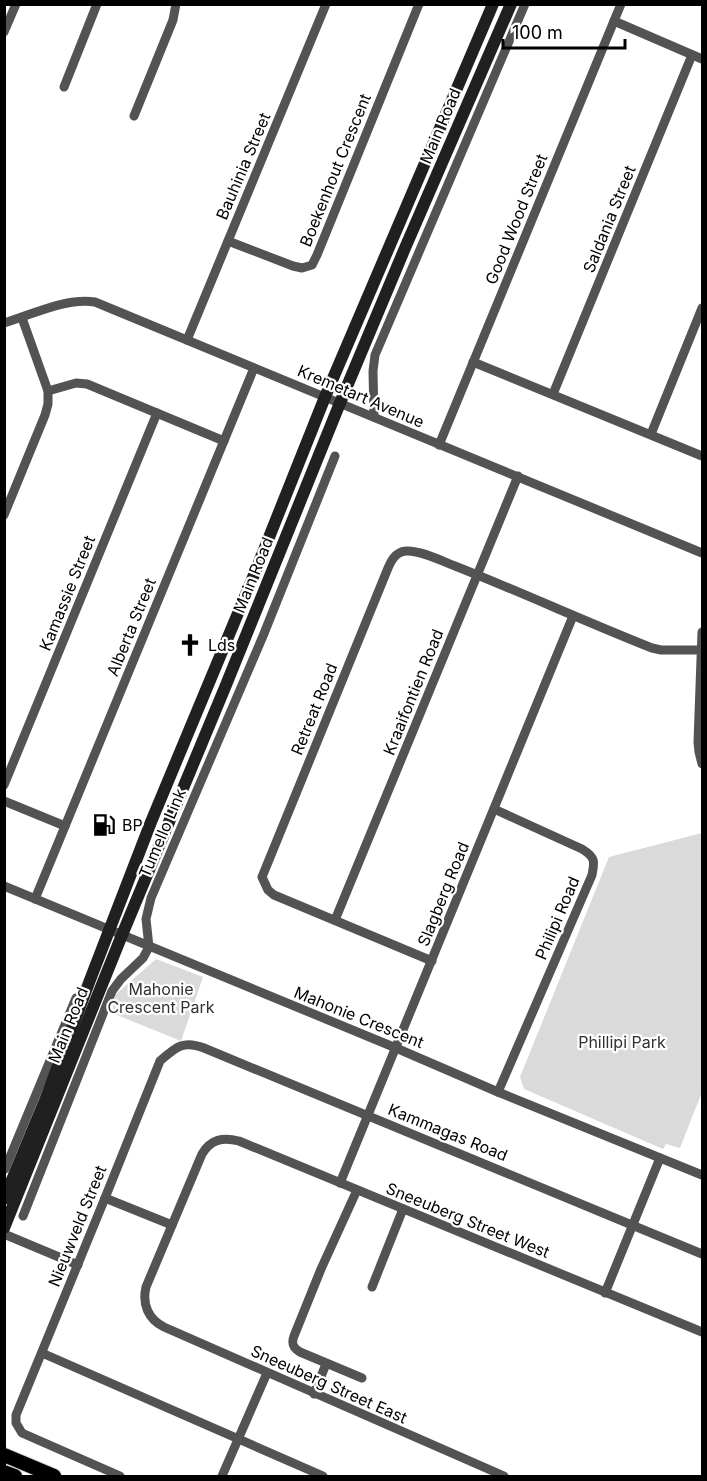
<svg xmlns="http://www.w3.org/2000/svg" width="707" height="1481" font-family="Inter,sans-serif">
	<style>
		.green { fill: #dadada }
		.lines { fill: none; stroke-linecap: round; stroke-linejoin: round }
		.primary-casing { stroke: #dbdbdb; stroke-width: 16 }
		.street { stroke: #535353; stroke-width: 9 }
		.secondary { stroke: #202020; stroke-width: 12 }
		.primary { stroke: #000; stroke-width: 14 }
		.labels { text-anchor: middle; stroke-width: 4.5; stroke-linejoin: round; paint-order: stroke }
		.street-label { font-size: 16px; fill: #000; stroke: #fff }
		.poi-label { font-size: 16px; fill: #000; stroke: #fff; text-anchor: start }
		.park-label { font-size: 16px; fill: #313131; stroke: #fff }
	</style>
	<rect width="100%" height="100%" fill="#fff"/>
	<g class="green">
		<path d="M702 833V1092L680 1148 666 1144 663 1149 524 1089 520 1077 609 857Z"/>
		<path d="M156 959 203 977 181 1041 112 1013 115 995Z"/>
	</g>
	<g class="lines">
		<g class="primary-casing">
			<g id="primary">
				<path d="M4 1455 54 1476"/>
				<path d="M4 1472 15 1476"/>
			</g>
		</g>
		<g class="street">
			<path d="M614 21 702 59"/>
			<path d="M4 32 16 4"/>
			<path d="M64 87 97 4"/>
			<path d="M134 116 173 20 176 4"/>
			<path d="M228 241 293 266 302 268 312 265 317 255 419 4"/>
			<path d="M4 323C31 315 67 297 95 302L702 553"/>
			<path d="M187 340 326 4"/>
			<path d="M473 362 702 456"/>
			<path d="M48 391 76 383 87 384 224 441"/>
			<path d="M553 394 692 55"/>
			<path d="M374 417 373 371 375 355 525 4"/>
			<path d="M651 434 702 308"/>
			<path d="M439 445 621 4"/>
			<path d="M4 515 45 415 48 404V391L22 318"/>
			<path d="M702 632 698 742 699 752 702 764"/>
			<path d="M4 785 157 413"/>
			<path d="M4 801 65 826"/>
			<path d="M494 809 582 849C595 857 595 861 592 875L498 1092"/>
			<path d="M4 886 396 1048 498 1092 702 1175"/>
			<path d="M35 899 254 368"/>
			<path d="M335 920 518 476"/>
			<path d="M432 961 274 895 268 890 262 877 386 573C390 563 394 552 406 551 420 550 442 561 455 566 521 592 586 622 652 648L661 650H701"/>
			<path d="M5 1169 76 998"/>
			<path d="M340 1183 573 616"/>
			<path d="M357 1190 321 1269 294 1336C291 1344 293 1348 300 1352L362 1378"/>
			<path d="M105 1198 172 1225"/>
			<path d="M23 1216 112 991 121 979 143 958 149 947 146 919 151 898 263 636 335 456"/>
			<path d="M4 1234 78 1265"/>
			<path d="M372 1287 403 1209"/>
			<path d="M605 1293 660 1158"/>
			<path d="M42 1353 323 1476"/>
			<path d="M314 1394 326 1364"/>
			<path d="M120 1476 22 1433 16 1423V1415L105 1198 160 1061C176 1047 183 1040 204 1048L702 1254"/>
			<path d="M222 1476 267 1373"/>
			<path d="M504 1476 164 1327C148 1319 142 1304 146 1287L202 1154C211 1139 223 1137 239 1141L702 1332"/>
		</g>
		<g class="secondary">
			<path d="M4 1199 46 1098 90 980 151 822 256 570 325 397 493 4"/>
			<path d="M4 1228 122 935 226 685 340 403 405 248 511 4"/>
		</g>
		<use href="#primary" class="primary"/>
	</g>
	<defs>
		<g id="church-bare" transform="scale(1.8)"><path d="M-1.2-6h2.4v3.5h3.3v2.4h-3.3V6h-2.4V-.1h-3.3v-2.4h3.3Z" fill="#000" stroke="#fff" stroke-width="2.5" paint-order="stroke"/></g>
		<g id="fuel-bare" transform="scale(1.8)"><path d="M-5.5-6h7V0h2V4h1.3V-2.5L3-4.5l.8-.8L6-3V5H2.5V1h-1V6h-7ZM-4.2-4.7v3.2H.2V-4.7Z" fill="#000" stroke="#fff" stroke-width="2.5" paint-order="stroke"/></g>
	</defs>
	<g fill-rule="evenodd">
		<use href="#church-bare" x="190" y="645"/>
		<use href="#fuel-bare" x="104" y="825"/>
	</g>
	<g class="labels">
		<g class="street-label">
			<text transform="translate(440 126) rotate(-67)" y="6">Main Road</text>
			<text transform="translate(243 166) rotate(-67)" y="6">Bauhinia Street</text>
			<text transform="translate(335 170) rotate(-68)" y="6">Boekenhout Crescent</text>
			<text transform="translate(516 219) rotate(-68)" y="6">Good Wood Street</text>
			<text transform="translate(609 219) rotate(-68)" y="6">Saldania Street</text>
			<text transform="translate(361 396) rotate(23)" y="6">Kremetart Avenue</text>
			<text transform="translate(253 575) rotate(-68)" y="6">Main Road</text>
			<text transform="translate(67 593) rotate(-68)" y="6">Kamassie Street</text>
			<text transform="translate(131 627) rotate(-68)" y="6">Alberta Street</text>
			<text transform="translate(413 692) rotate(-68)" y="6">Kraaifontien Road</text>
			<text transform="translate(314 709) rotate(-68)" y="6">Retreat Road</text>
			<text transform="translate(162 833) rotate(-67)" y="6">Tumello Link</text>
			<text transform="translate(443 894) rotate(-68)" y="6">Slagberg Road</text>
			<text transform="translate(557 918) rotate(-67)" y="6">Philipi Road</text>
			<text transform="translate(359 1017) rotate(22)" y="6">Mahonie Crescent</text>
			<text transform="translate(68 1025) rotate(-68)" y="6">Main Road</text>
			<text transform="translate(448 1132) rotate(22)" y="6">Kammagas Road</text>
			<text transform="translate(468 1220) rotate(22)" y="6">Sneeuberg Street West</text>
			<text transform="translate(77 1226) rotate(-68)" y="6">Nieuwveld Street</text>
			<text transform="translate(329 1384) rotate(24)" y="6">Sneeuberg Street East</text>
		</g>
		<g class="poi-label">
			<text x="208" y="651">Lds</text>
			<text x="122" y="831">BP</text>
		</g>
		<g class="park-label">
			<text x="161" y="995">Mahonie<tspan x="161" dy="18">Crescent Park</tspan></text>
			<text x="622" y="1048">Phillipi Park</text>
		</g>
	</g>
	<rect width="707" height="1481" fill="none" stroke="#000000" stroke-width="12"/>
	<path d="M503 39v9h122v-9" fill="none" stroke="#000000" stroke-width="3"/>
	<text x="512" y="39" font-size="18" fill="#000000" stroke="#ffffff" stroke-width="4.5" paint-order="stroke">100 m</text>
</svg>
